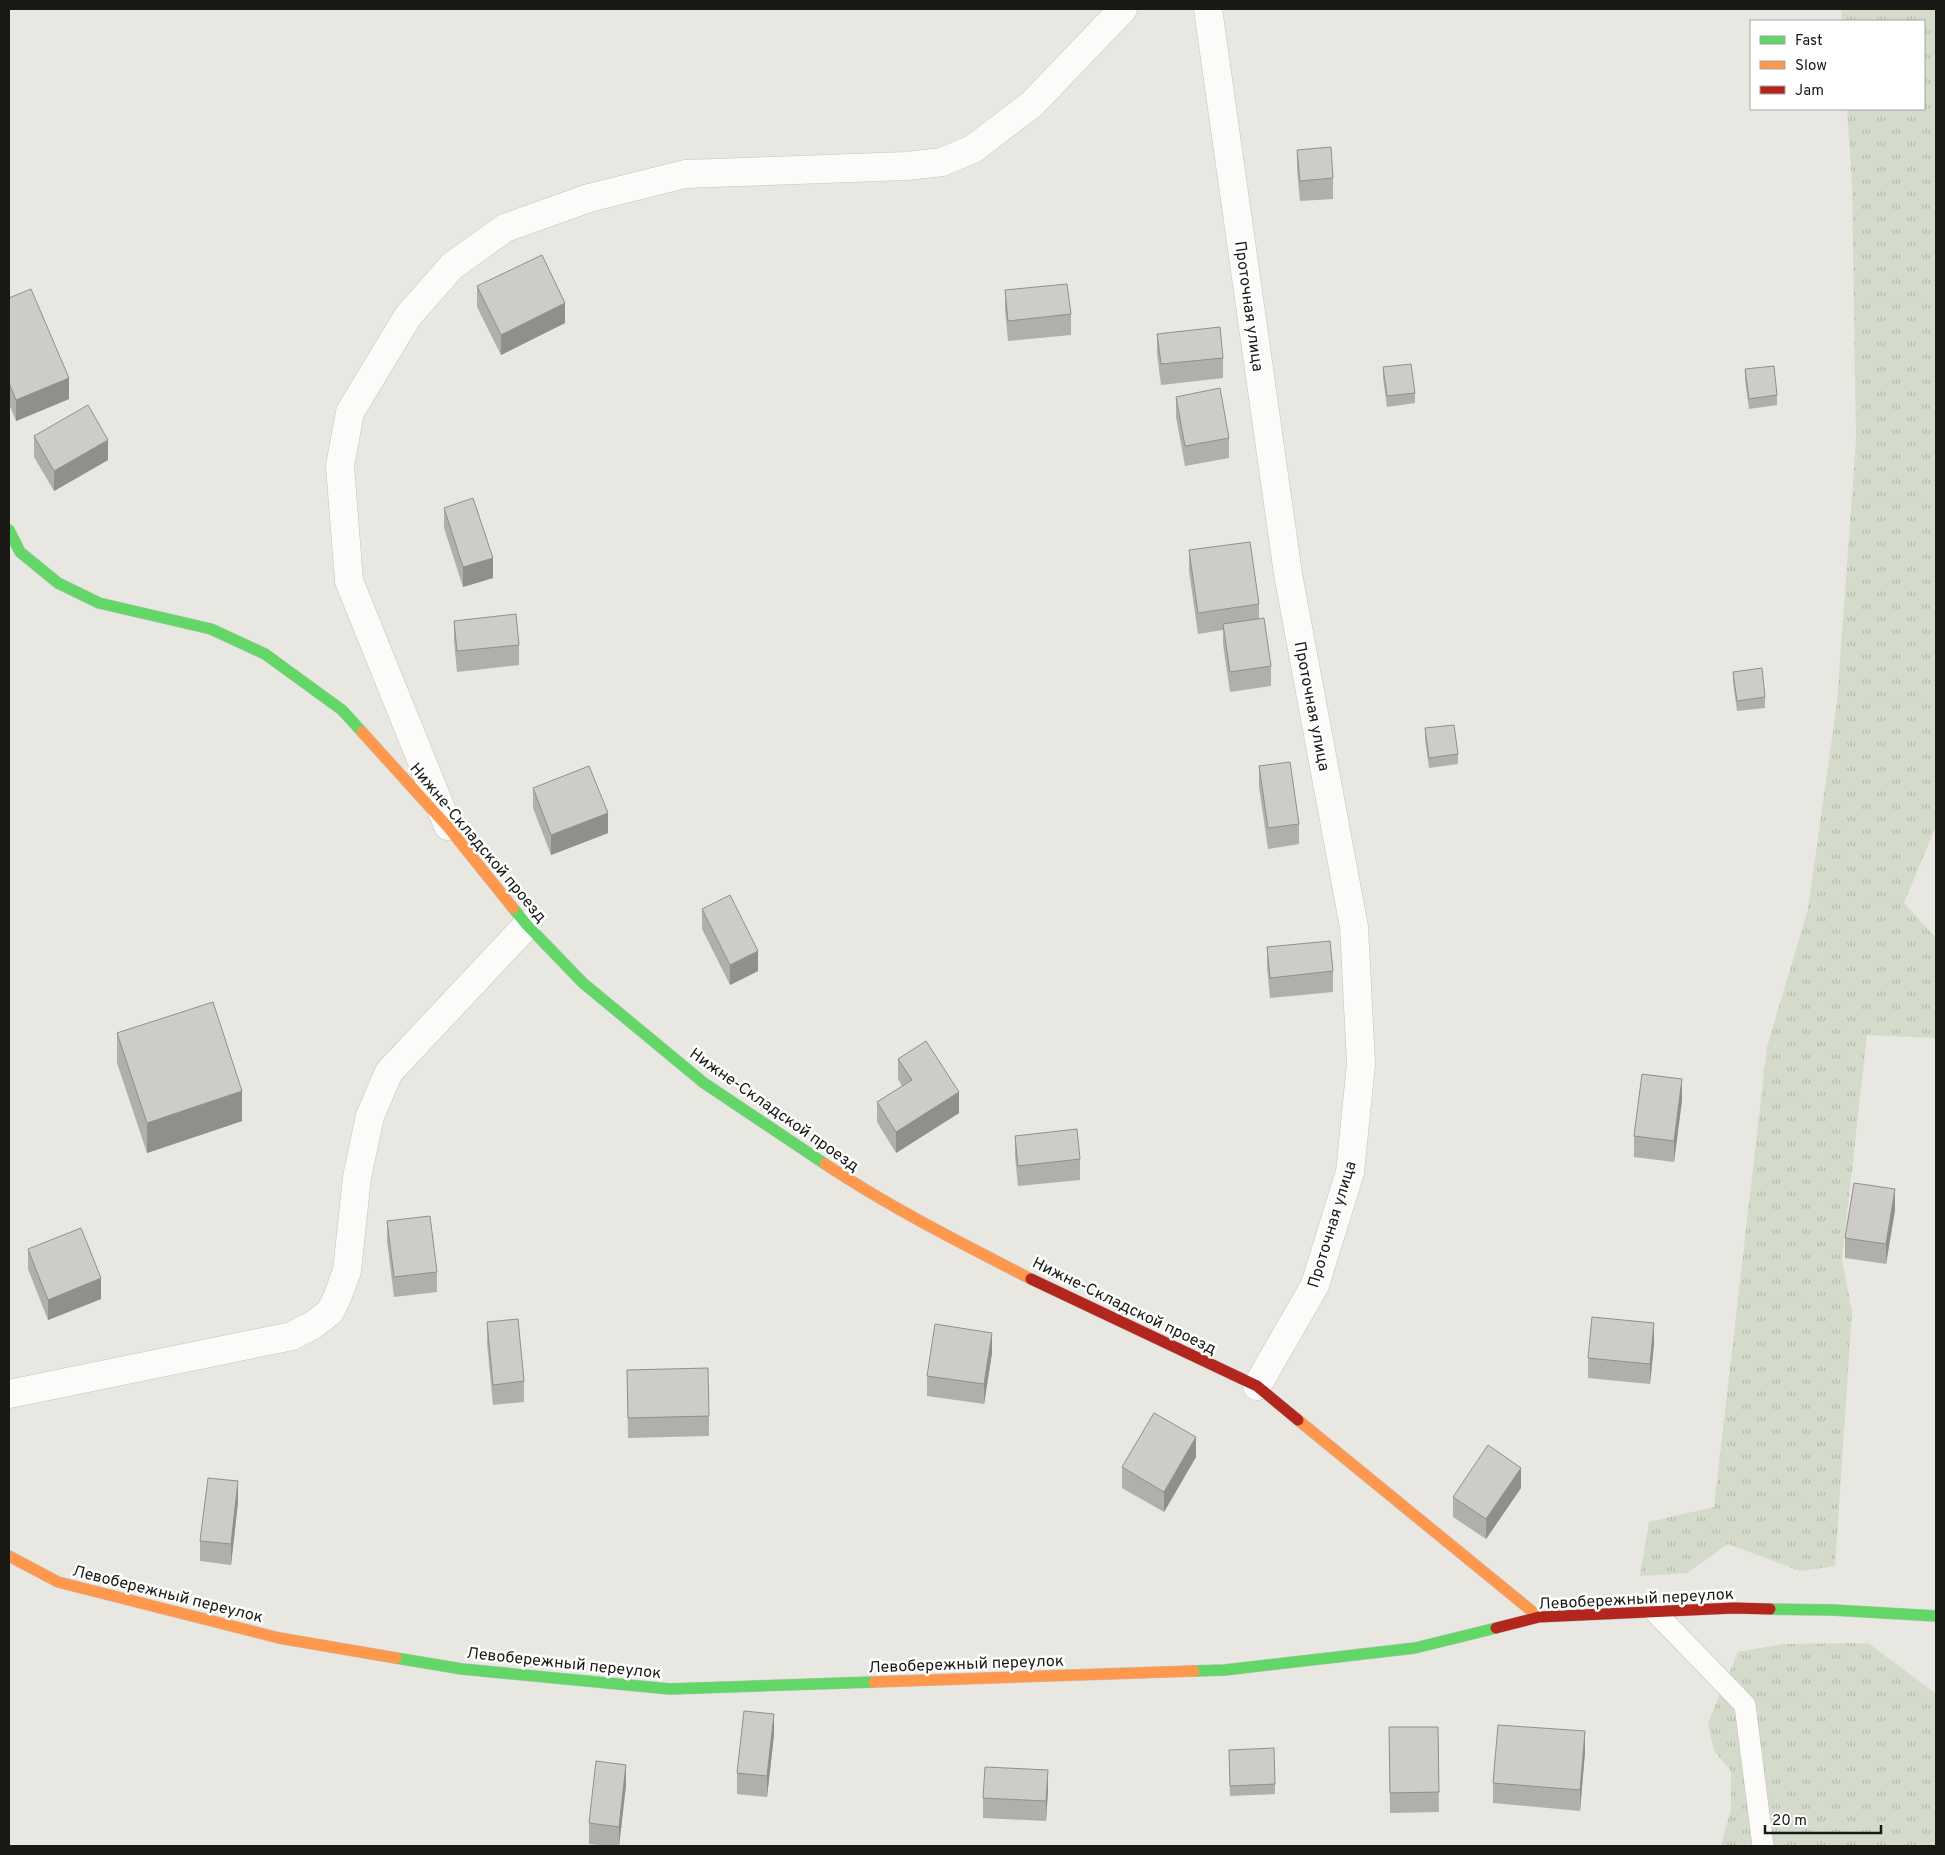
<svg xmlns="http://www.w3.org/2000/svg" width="1945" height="1855" font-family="Overpass,sans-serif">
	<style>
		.grass { fill: url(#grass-tufts) }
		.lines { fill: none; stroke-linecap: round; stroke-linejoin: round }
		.lane-casing { stroke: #c4c3bf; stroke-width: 22 }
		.street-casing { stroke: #c4c3bf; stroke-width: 29 }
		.fast-casing { stroke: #c4c3bf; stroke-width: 12 }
		.slow-casing { stroke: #c4c3bf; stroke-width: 12 }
		.jam-casing { stroke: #c4c3bf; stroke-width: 12 }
		.lane { stroke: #fcfbfa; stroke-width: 21 }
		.street { stroke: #fcfbfa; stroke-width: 28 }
		.fast { stroke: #63d668; stroke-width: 11 }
		.slow { stroke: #ff974d; stroke-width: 11 }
		.jam { stroke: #b3261e; stroke-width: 11 }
		.wall { fill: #b1afac }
		.shaded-wall { fill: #908f8c }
		.building { fill: #ceccc8; stroke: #908f8c }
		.labels { text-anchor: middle; stroke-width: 5; stroke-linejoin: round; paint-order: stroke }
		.street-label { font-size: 16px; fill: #181814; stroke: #fff }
	</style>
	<defs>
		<pattern id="grass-tufts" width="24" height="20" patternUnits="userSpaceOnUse" patternTransform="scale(1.25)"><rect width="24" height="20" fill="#d5dbcb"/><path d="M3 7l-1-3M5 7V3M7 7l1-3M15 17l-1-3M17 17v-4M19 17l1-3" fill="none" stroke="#b6bbad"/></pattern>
	</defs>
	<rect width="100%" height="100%" fill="#e8e7e1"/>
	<g class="grass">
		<path d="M1841 9H1936V826L1904 903 1936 938V1038L1867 1035 1842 1259 1852 1312 1835 1566 1800 1571 1728 1544 1687 1573 1640 1576 1649 1522 1714 1507 1767 1047 1808 909 1837 702 1856 441 1852 184 1847 109H1924V21H1842Z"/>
		<path d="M1868 1643 1935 1693 1936 1697V1846H1721L1731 1809V1771L1714 1751 1708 1723 1738 1652 1783 1644Z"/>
	</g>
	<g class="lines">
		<g class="lane-casing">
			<path id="lane" d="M1654 1611 1745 1705 1763 1846"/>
		</g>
		<g class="street-casing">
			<g id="street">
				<path d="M1208 9 1288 574 1354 927 1361 1064 1350 1172 1315 1285 1257 1386"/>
				<path d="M448 826 349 581 340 466 350 412 408 316 452 266 505 228 589 198 685 174 907 166 942 162 973 149 1032 104 1123 9"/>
				<path d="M9 1394 292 1336 313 1325 330 1312 337 1298 347 1271 357 1177 370 1116 389 1072 527 925"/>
			</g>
		</g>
		<g class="fast-casing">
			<g id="fast">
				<path d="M9 530 20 552 58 583 99 603 211 629 265 654 342 710 362 732"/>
				<path d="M513 908 527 925 583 983 704 1083 825 1164"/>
				<path d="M1770 1609 1833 1610 1936 1616"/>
				<path d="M396 1658 462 1669 670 1689 874 1682"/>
				<path d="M1194 1671 1225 1670 1415 1648 1496 1628"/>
			</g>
		</g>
		<g class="slow-casing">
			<g id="slow">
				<path d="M362 732 448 827 513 908"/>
				<path d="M825 1164C891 1208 961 1243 1031 1279"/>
				<path d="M1298 1420 1539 1617"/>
				<path d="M9 1556 58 1582 279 1638 396 1658"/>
				<path d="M874 1682 1194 1671"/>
			</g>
		</g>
		<g class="jam-casing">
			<g id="jam">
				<path d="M1031 1279 1257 1386 1298 1420"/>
				<path d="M1496 1628 1539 1617 1734 1608 1770 1609"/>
			</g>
		</g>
		<use href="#lane" class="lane"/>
		<use href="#street" class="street"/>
		<use href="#fast" class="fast"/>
		<use href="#slow" class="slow"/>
		<use href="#jam" class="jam"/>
	</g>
	<g class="wall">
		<path d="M1297 150 1333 178V199L1300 201 1297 170Z"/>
		<path d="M477 286 565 323 501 355 477 307Z"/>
		<path d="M1005 290 1071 314V335L1008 341 1005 310Z"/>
		<path d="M9 298 69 399 16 421 9 404Z"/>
		<path d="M1157 334 1223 358V378L1161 385 1157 354Z"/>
		<path d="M1383 367 1415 393V403L1387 407 1383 378Z"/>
		<path d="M1745 369 1777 395V405L1749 409 1745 380Z"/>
		<path d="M1176 397 1229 438V458L1185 466 1176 417Z"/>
		<path d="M34 436 108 460 54 491 34 457Z"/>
		<path d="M444 508 493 578 463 587 444 528Z"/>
		<path d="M1189 550 1259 604V619L1271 666V686L1230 692 1223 644V630L1198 634 1189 571Z"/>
		<path d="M454 621 519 645V665L457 672 454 641Z"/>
		<path d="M1733 672 1765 697V708L1737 711 1733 682Z"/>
		<path d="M1425 728 1458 754V764L1429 768 1425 739Z"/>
		<path d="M1259 766 1299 824V844L1268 849 1259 787Z"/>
		<path d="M533 788 608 833 551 855 533 808Z"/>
		<path d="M702 909 758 971 730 985 702 929Z"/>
		<path d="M1267 947 1333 971V992L1270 998 1267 967Z"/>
		<path d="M117 1033 242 1121 147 1153 117 1063Z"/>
		<path d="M898 1059 959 1113 896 1153 877 1122V1102L902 1086 898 1079Z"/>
		<path d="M1682 1100 1674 1162 1634 1157V1136Z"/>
		<path d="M1015 1136 1080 1159V1180L1018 1186 1015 1156Z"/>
		<path d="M1895 1210 1886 1264 1845 1258V1238Z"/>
		<path d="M387 1221 437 1272V1292L394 1297 387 1241Z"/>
		<path d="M28 1249 101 1299 48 1320 28 1269Z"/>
		<path d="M487 1322 524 1381V1402L493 1405 487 1343Z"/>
		<path d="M1654 1344 1650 1384 1588 1378V1358Z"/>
		<path d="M992 1353 984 1404 927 1396V1376Z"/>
		<path d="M627 1370 709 1416V1436L628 1438Z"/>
		<path d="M1196 1457 1164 1512 1122 1488V1467Z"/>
		<path d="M1521 1488 1486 1539 1453 1517V1497Z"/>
		<path d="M238 1502 231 1565 200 1561V1541Z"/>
		<path d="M1389 1727H1438L1439 1812 1390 1813Z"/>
		<path d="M774 1735 767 1797 737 1794V1773Z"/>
		<path d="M1229 1750 1275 1784V1794L1230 1796Z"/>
		<path d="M1585 1752 1580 1811 1493 1803V1783Z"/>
		<path d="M626 1785 619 1846H610L589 1844V1823Z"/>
		<path d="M1048 1790 1046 1821 983 1818V1798Z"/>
	</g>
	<g class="shaded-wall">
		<rect x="9" y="269" width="1" height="20"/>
		<path d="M565 303V323L501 355V335Z"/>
		<path d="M69 378V399L16 421V400Z"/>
		<path d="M108 440V460L54 491V471Z"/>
		<path d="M493 558V578L463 587V567Z"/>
		<path d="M608 813V833L551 855V835Z"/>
		<path d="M10 943V963L9 964V944Z"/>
		<path d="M758 951V971L730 985V965Z"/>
		<path d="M1682 1079V1100L1674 1162V1141Z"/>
		<path d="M242 1091V1121L147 1153V1123Z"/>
		<path d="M959 1092V1113L896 1153V1132Z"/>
		<path d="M1895 1189V1210L1886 1264V1244Z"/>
		<path d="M101 1278V1299L48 1320V1300Z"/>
		<path d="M1654 1323V1344L1650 1384V1364Z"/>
		<path d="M992 1333V1353L984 1404V1384Z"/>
		<path d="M1196 1437V1457L1164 1512V1492Z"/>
		<path d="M1521 1468V1488L1486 1539V1519Z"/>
		<path d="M238 1481V1502L231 1565V1544Z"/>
		<path d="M774 1714V1735L767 1797V1776Z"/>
		<path d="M1585 1731V1752L1580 1811V1790Z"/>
		<path d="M626 1765V1785L619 1846V1827Z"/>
		<path d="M1048 1770V1790L1046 1821V1801Z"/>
	</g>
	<g class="building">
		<path d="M1331 147 1333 178 1300 181 1297 150Z"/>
		<path d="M542 255 565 303 501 335 477 286Z"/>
		<path d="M1067 284 1071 314 1008 321 1005 290Z"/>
		<path d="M31 289 69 378 16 400 9 383V298Z"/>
		<path d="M1220 327 1223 358 1161 364 1157 334Z"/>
		<path d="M1411 364 1415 393 1387 396 1383 367Z"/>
		<path d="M1774 366 1777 395 1749 399 1745 369Z"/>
		<path d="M1220 388 1229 438 1185 446 1176 397Z"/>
		<path d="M88 405 108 440 54 471 34 436Z"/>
		<path d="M473 498 493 558 463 567 444 508Z"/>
		<path d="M1250 542 1259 604 1198 613 1189 550Z"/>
		<path d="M516 614 519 645 457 651 454 621Z"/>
		<path d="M1264 618 1271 666 1230 672 1223 624Z"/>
		<path d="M1762 668 1765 697 1737 701 1733 672Z"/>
		<path d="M1454 725 1458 754 1429 758 1425 728Z"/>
		<path d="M1290 762 1299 824 1268 828 1259 766Z"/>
		<path d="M589 766 608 813 551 835 533 788Z"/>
		<path d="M730 895 758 951 730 965 702 909Z"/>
		<path d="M1330 941 1333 971 1270 978 1267 947Z"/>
		<path d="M213 1002 242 1091 147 1123 117 1033Z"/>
		<path d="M926 1041 959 1092 896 1132 877 1102 912 1080 898 1059Z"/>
		<path d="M1642 1074 1682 1079 1674 1141 1634 1136Z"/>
		<path d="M1077 1129 1080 1159 1018 1166 1015 1136Z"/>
		<path d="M1854 1183 1895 1189 1886 1244 1845 1238Z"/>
		<path d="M430 1216 437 1272 394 1277 387 1221Z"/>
		<path d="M81 1228 101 1278 48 1300 28 1249Z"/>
		<path d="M1592 1317 1654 1323 1650 1364 1588 1358Z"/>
		<path d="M518 1319 524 1381 493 1385 487 1322Z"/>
		<path d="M935 1324 992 1333 984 1384 927 1376Z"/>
		<path d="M708 1368 709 1416 628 1418 627 1370Z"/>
		<path d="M1154 1413 1196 1437 1164 1492 1122 1467Z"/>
		<path d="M1488 1445 1521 1468 1486 1519 1453 1497Z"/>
		<path d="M208 1478 238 1481 231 1544 200 1541Z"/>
		<path d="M744 1711 774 1714 767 1776 737 1773Z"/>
		<path d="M1498 1725 1585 1731 1580 1790 1493 1783Z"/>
		<path d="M1389 1727H1438L1439 1792 1390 1793Z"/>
		<path d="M1274 1748 1275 1784 1230 1786 1229 1750Z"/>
		<path d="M596 1761 626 1765 619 1827 589 1823Z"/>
		<path d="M985 1767 1048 1770 1046 1801 983 1798Z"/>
	</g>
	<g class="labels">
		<g class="street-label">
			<text transform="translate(1250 306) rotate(82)" y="6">Проточная улица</text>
			<text transform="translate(1313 706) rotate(79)" y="6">Проточная улица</text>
			<text transform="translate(479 842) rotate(50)" y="6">Нижне-Складской проезд</text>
			<text transform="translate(775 1109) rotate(35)" y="6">Нижне-Складской проезд</text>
			<text transform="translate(1331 1224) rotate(-73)" y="6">Проточная улица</text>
			<text transform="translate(1125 1305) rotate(26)" y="6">Нижне-Складской проезд</text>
			<text transform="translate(168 1593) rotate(14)" y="6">Левобережный переулок</text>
			<text transform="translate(1636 1598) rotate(-3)" y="6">Левобережный переулок</text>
			<text transform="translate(564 1662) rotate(6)" y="6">Левобережный переулок</text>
			<text transform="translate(966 1663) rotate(-2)" y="6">Левобережный переулок</text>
		</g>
	</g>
	<rect width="1945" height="1855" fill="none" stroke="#181814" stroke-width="20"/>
	<rect x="1750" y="20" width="175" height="90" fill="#ffffff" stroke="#a3a3a1"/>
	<rect x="1760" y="36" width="25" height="8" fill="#63d668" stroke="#a3a3a1"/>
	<text x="1795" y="45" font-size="15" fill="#181814">Fast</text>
	<rect x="1760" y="61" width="25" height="8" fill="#ff974d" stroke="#a3a3a1"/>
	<text x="1795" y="70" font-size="15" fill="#181814">Slow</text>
	<rect x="1760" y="86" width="25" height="8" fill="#b3261e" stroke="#a3a3a1"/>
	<text x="1795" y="95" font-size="15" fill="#181814">Jam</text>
	<path d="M1765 1825v8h116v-8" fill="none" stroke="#181814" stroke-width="2.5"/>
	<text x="1772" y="1825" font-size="15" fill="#181814" stroke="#ffffff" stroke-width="4" paint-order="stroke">20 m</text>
</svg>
